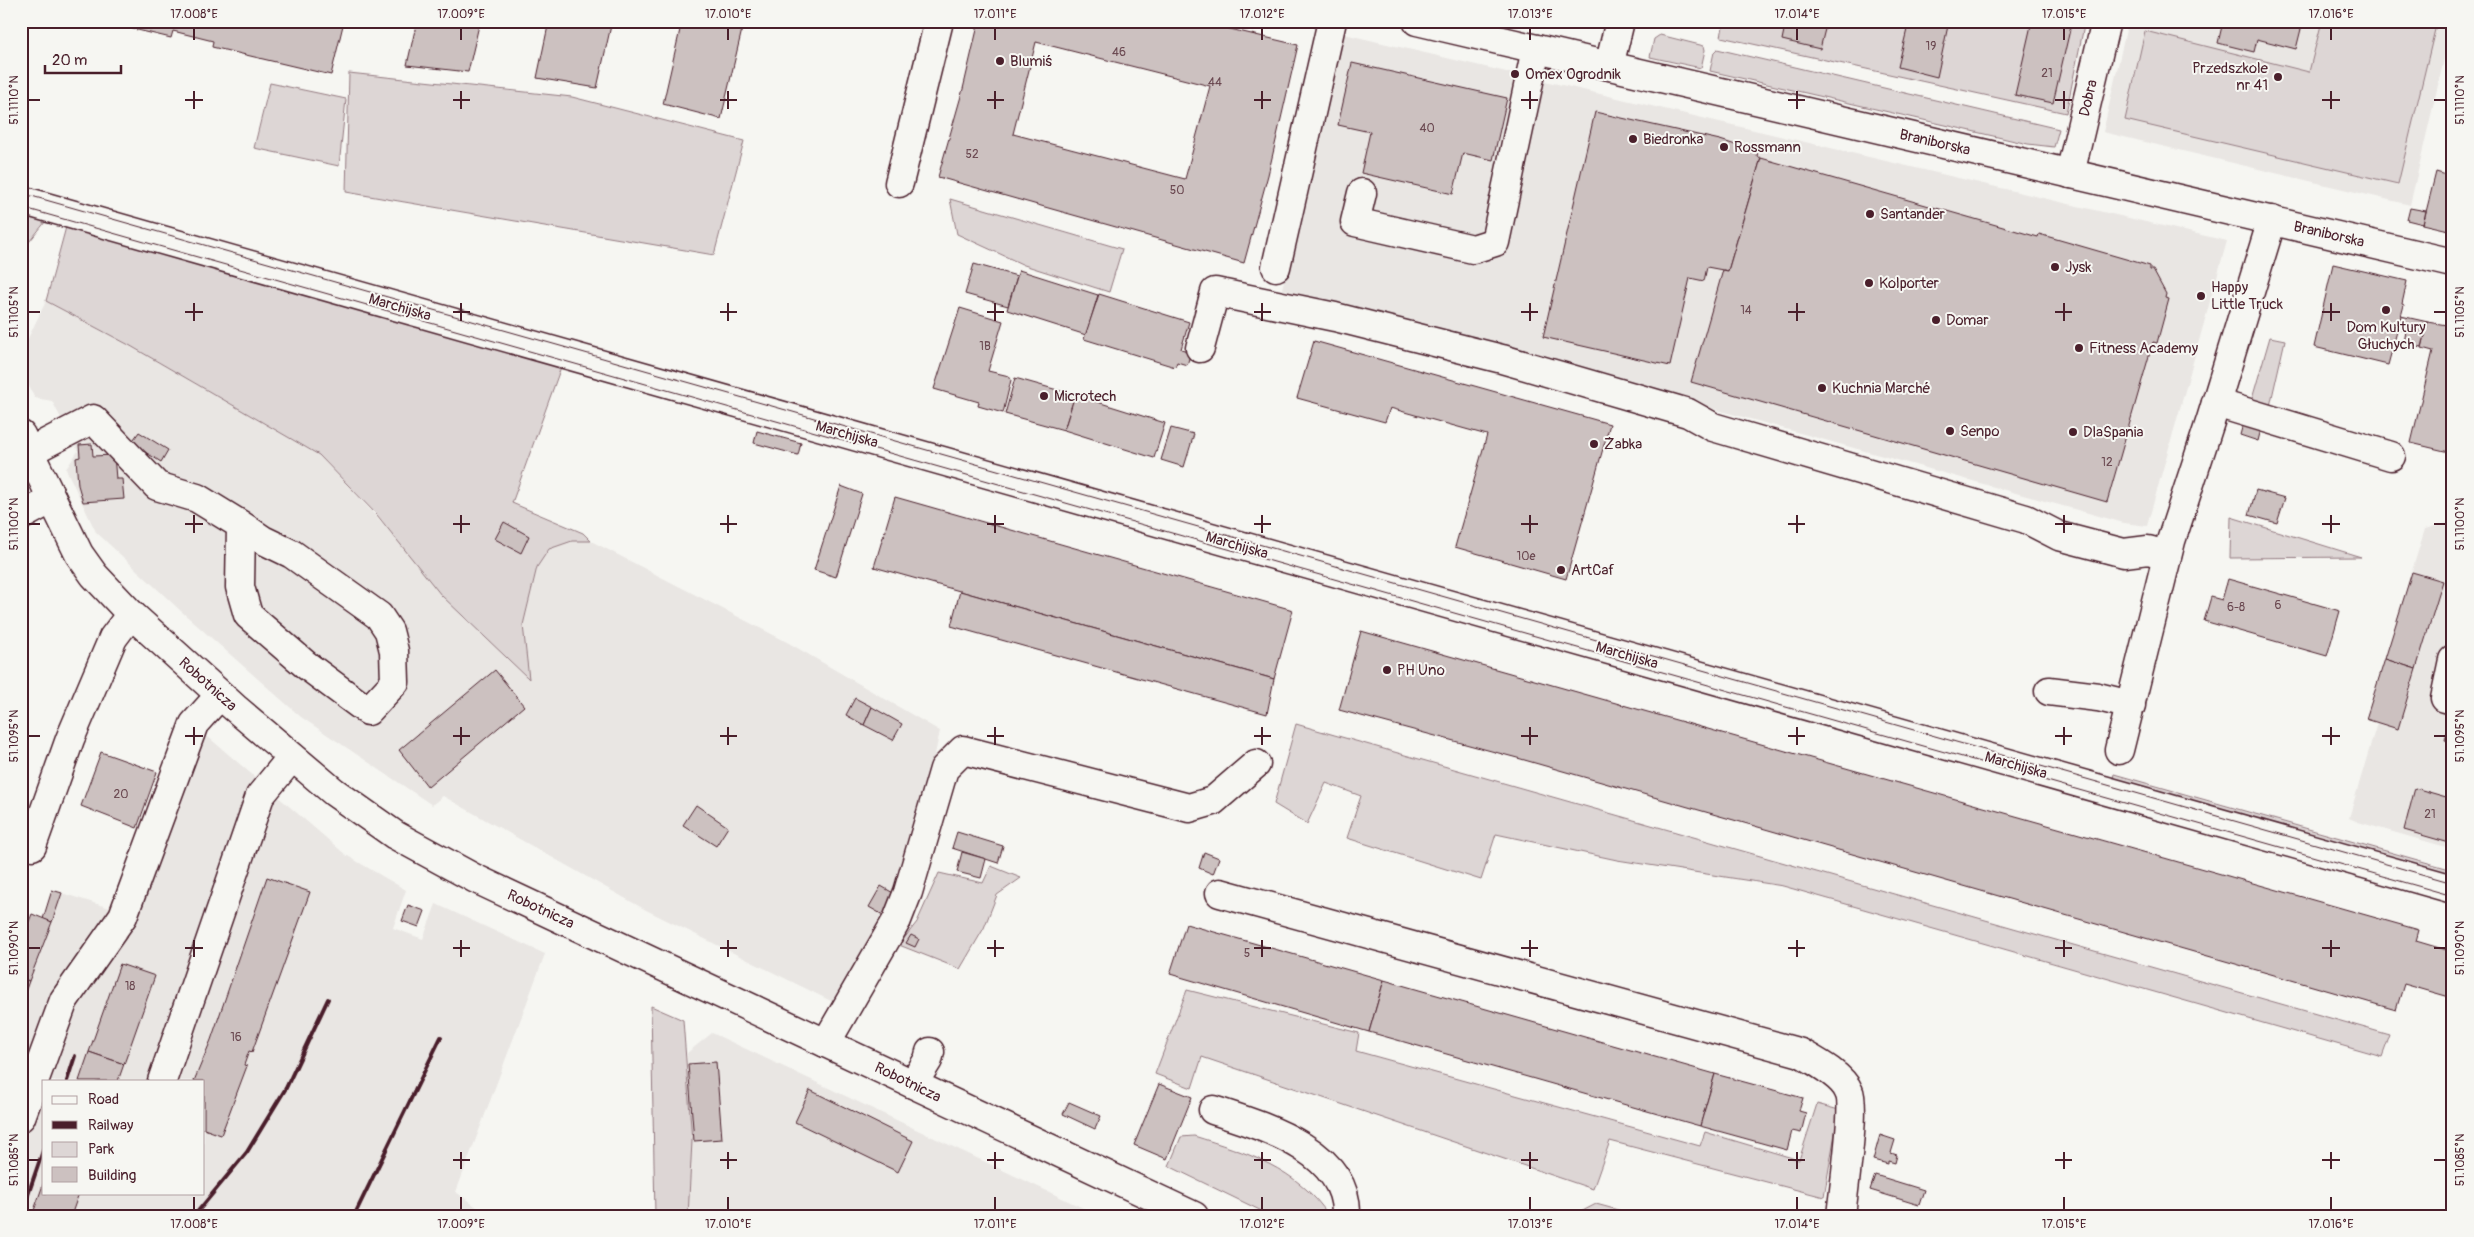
<svg xmlns="http://www.w3.org/2000/svg" width="2474" height="1237" font-family="Pangolin,sans-serif">
	<style>
		.built { fill: #e9e6e3; fill-rule: evenodd }
		.green { fill: #ddd6d5; stroke: #947a80 }
		.building { fill: #ccc1c0; stroke: #4a1f2b; fill-rule: evenodd }
		.lines { fill: none; stroke-linecap: round; stroke-linejoin: round }
		.minor-casing { stroke: #4a1f2b; stroke-width: 31 }
		.minor { stroke: #f6f6f2; stroke-width: 28 }
		.tram { stroke: #4a1f2b; stroke-width: 1 }
		.rail { stroke: #4a1f2b; stroke-width: 4 }
		.ticks { fill: none; stroke: #4a1f2b; stroke-width: 2 }
		.poi-dot { fill: #4a1f2b; stroke: #f6f6f2; stroke-width: 2 }
		.labels { text-anchor: middle; stroke-width: 4; stroke-linejoin: round; paint-order: stroke }
		.number-label { font-size: 12px; fill: #6a4850 }
		.poi-label { font-size: 15px; fill: #4a1f2b; stroke: #f6f6f2; text-anchor: start }
		.street-label { font-size: 15px; fill: #4a1f2b; stroke: #f6f6f2 }
		.neatline { fill: none; stroke: #4a1f2b; stroke-width: 2 }
		.ticks-label { font-size: 12px; text-anchor: middle; fill: #4a1f2b }
	</style>
	<rect width="100%" height="100%" fill="#f6f6f2"/>
	<filter id="ink" filterUnits="userSpaceOnUse"><feTurbulence type="fractalNoise" baseFrequency=".02" numOctaves="2"/><feDisplacementMap in="SourceGraphic" scale="10" xChannelSelector="R" yChannelSelector="G"/><feConvolveMatrix kernelMatrix="1 2 1 2 8 2 1 2 1" color-interpolation-filters="sRGB"/></filter>
	<g filter="url(#ink)">
		<g class="built">
			<path d="M2128 21H2453L2410 205 2103 132Z"/>
			<path d="M1344 34 2227 241 2147 526 2124 523 1282 289Z"/>
			<path d="M46 301 129 345 319 455 528 679 523 625 537 567 549 549 572 541H591L787 642 940 731 921 819 884 923 833 1002 646 910 443 796 432 805 301 717 182 612 96 532 66 469 78 451 52 401 35 398 21 371V353Z"/>
			<path d="M2453 521V849L2358 822 2349 818 2377 723 2366 719 2425 529Z"/>
			<path d="M207 736 346 855 406 890 393 928 423 939 436 904 545 954 456 1192 489 1216H21V941L32 914 43 918 52 890 110 908 175 738 197 746ZM44 1081H204V1193H44Z"/>
			<path d="M712 1033 1100 1216H688L692 1141 687 1053Z"/>
		</g>
		<g class="green">
			<path d="M1724 21H2085L2066 113 1721 37Z"/>
			<path d="M2322 21H2437L2398 184 2125 120 2145 31 2309 72Z"/>
			<path d="M1660 35 1704 46 1705 50 1701 68 1650 57 1654 39Z"/>
			<path d="M1717 49 2059 129 2054 147 2028 144 1710 71 1714 52Z"/>
			<path d="M349 73 572 97 744 141 714 255 346 192Z"/>
			<path d="M270 83 346 99 339 166 254 148Z"/>
			<path d="M950 199 1122 249 1109 292 1024 265 957 234Z"/>
			<path d="M21 214 46 221 21 252Z"/>
			<path d="M66 227 561 367 512 503 583 533 591 541H572L549 549 537 567 523 625 529 679 441 595 377 515 319 455 129 345 46 301Z"/>
			<path d="M2270 337 2285 340 2270 406H2250Z"/>
			<path d="M2231 517 2361 557 2230 558Z"/>
			<path d="M1296 724 1338 736 2390 1035 2382 1057 1783 886 1617 860 1496 834 1481 880 1347 838 1361 796 1326 783 1307 824 1274 804Z"/>
			<path d="M2114 774 2453 870V875L2113 778Z"/>
			<path d="M991 866 1021 878 997 895 984 928 960 969 899 945 917 922 939 873 983 883Z"/>
			<path d="M1187 990 1359 1033 1356 1051 1700 1146 1705 1132 1799 1160 1817 1104 1839 1110 1824 1197 1610 1141 1593 1189 1202 1057 1192 1088 1155 1074Z"/>
			<path d="M651 1006 683 1020 692 1141 688 1216H655Z"/>
			<path d="M1194 1136C1245 1152 1298 1168 1329 1216H1272L1169 1166 1181 1137Z"/>
			<path d="M1596 1204 1640 1216H1573Z"/>
		</g>
		<g class="building">
			<path d="M100 21H344L331 75 212 47 213 41 173 31 171 38Z"/>
			<path d="M417 21H480L468 72 407 65Z"/>
			<path d="M549 21H612L597 88 537 78Z"/>
			<path d="M682 21H744L721 119 663 104Z"/>
			<path d="M979 21H1196L1298 45 1268 175 1244 263 938 177 963 89ZM1036 42 1210 86 1185 179 1013 134Z"/>
			<path d="M1786 21H1827L1820 49 1782 40Z"/>
			<path d="M1909 21H1949L1937 77 1898 67Z"/>
			<path d="M2032 21H2072L2053 103 2015 95Z"/>
			<path d="M2199 21H2303L2296 49 2257 39 2254 52 2218 43 2222 26Z"/>
			<path d="M1352 63 1507 98 1493 160 1463 153 1453 194 1361 173 1370 132 1338 125Z"/>
			<path d="M1595 112 1720 140 1758 152 1757 156 1761 158 1728 271 1707 267 1704 281 1690 278 1670 366 1543 337Z"/>
			<path d="M1761 158 2038 237 2039 234 2150 266V270H2153L2166 294 2165 298 2169 299 2157 343 2153 342 2107 502 1691 382 1723 270 1728 271Z"/>
			<path d="M2436 172 2453 177V231L2423 224Z"/>
			<path d="M2410 208 2426 211 2423 224 2407 220Z"/>
			<path d="M974 264 1017 276 1008 306 965 294Z"/>
			<path d="M2333 264 2407 281 2402 304 2404 305 2388 365 2314 347Z"/>
			<path d="M1019 270 1098 295 1086 335 1007 310Z"/>
			<path d="M1099 294 1189 322 1181 349 1191 352 1187 365 1177 362 1175 367 1084 339Z"/>
			<path d="M960 308 1003 321 988 371 1009 376 1011 380 1003 413 978 406 979 402 934 389Z"/>
			<path d="M2401 316 2428 322 2425 335 2398 329Z"/>
			<path d="M2428 322 2453 326V453L2411 443 2433 351 2422 348Z"/>
			<path d="M2406 331 2425 335 2422 347 2404 343Z"/>
			<path d="M1314 341 1610 424 1566 579 1455 547 1487 435 1390 408 1385 422 1297 398Z"/>
			<path d="M1015 378 1075 395 1064 430 1005 414Z"/>
			<path d="M1075 395 1165 423 1154 458 1064 430Z"/>
			<path d="M2243 424 2261 429 2258 441 2240 435Z"/>
			<path d="M1171 428 1194 434 1184 467 1161 460Z"/>
			<path d="M757 431 801 443 798 455 754 443Z"/>
			<path d="M139 432 168 450 161 462 131 443Z"/>
			<path d="M92 444 93 456 114 455 116 479H122L124 499 83 502 78 485 76 458 80 457 79 445Z"/>
			<path d="M841 486 862 494 836 577 814 570Z"/>
			<path d="M2256 490 2285 498 2277 523 2249 515Z"/>
			<path d="M895 497 1293 610 1274 679 874 567Z"/>
			<path d="M504 522 529 536 521 553 495 539Z"/>
			<path d="M2412 572 2443 581 2416 669 2385 659Z"/>
			<path d="M2228 579 2340 611 2327 656 2204 621 2211 597 2222 600Z"/>
			<path d="M960 591 1274 679 1267 714 951 626Z"/>
			<path d="M1361 631 2419 930 2416 941 2453 952V998L2404 984 2396 1010 1521 759 1339 710Z"/>
			<path d="M2385 659 2416 669 2398 729 2366 719Z"/>
			<path d="M495 670 524 706 428 787 399 750Z"/>
			<path d="M855 698 872 707 864 725 846 715Z"/>
			<path d="M872 707 902 724 893 740 864 725Z"/>
			<path d="M2453 712V742L2445 740Z"/>
			<path d="M101 752 157 772 137 828 81 806Z"/>
			<path d="M2415 788 2453 799V844L2404 830Z"/>
			<path d="M696 805 728 827 716 846 683 825Z"/>
			<path d="M957 832 1003 846 998 863 952 848Z"/>
			<path d="M962 852 986 859 981 878 957 872Z"/>
			<path d="M1204 852 1219 858 1213 874 1199 868Z"/>
			<path d="M267 877 310 892 252 1052 249 1051 244 1065 247 1066 221 1135 204 1129V1081H194L211 1040Z"/>
			<path d="M881 886 895 894 883 915 869 907Z"/>
			<path d="M52 890 62 893 52 922 43 919Z"/>
			<path d="M408 905 425 911 419 927 402 921Z"/>
			<path d="M32 914 52 922 29 981 21 978V941Z"/>
			<path d="M1186 924 1384 980 1369 1032 1170 974Z"/>
			<path d="M911 935 919 939 915 947 906 943Z"/>
			<path d="M120 964 155 976 124 1064 89 1052Z"/>
			<path d="M21 978 29 981 21 1003Z"/>
			<path d="M1384 980 1715 1074 1700 1126 1369 1032Z"/>
			<path d="M89 1052 124 1064 118 1081H79Z"/>
			<path d="M716 1062 722 1139 694 1141 688 1064Z"/>
			<path d="M1715 1074 1803 1098 1799 1111 1806 1113 1801 1133 1792 1131 1787 1150 1700 1126Z"/>
			<path d="M1159 1084 1192 1097 1167 1159 1134 1145Z"/>
			<path d="M810 1090 913 1141 898 1172 795 1122Z"/>
			<path d="M1069 1102 1101 1116 1095 1129 1063 1114Z"/>
			<path d="M1880 1135 1895 1140 1891 1153 1897 1155 1895 1163 1888 1161V1164L1873 1160Z"/>
			<path d="M1875 1175 1924 1190 1919 1205 1870 1190Z"/>
			<path d="M44 1182V1193H79L71 1216H32Z"/>
		</g>
		<g class="lines">
			<g class="minor-casing">
				<g id="minor">
					<path d="M1417 21 2453 263"/>
					<path d="M1609 66 1620 21"/>
					<path d="M2070 174 2106 21"/>
					<path d="M899 183 939 21"/>
					<path d="M1362 193 1355 222 1473 249 1495 242 1536 49"/>
					<path d="M21 200 2453 889"/>
					<path d="M1276 267 1332 21"/>
					<path d="M1200 348 1215 292 1335 317 1502 359 1688 413 1713 427 2026 519 2059 536 2124 553 2148 550 2167 555"/>
					<path d="M2216 403 2391 456"/>
					<path d="M21 435 79 554 94 575 131 614 235 708 334 792 395 835 474 878 1194 1216"/>
					<path d="M29 452 93 419 157 486 197 498 241 525 240 587 248 615 306 665 368 711 395 682 394 651 389 631 379 616 292 554 263 540 241 525"/>
					<path d="M21 516 52 499"/>
					<path d="M2453 660 2445 698 2453 700"/>
					<path d="M2049 691 2098 697 2131 705"/>
					<path d="M2119 750 2171 541 2211 419 2272 220"/>
					<path d="M21 841 32 846 70 739 113 638 131 614"/>
					<path d="M1220 893 1801 1053C1815 1061 1843 1076 1849 1092 1856 1106 1843 1195 1841 1216"/>
					<path d="M826 1043 897 920 908 892 944 769 963 750 1189 808 1213 801 1256 764"/>
					<path d="M162 1081 260 796 292 757"/>
					<path d="M913 1084 928 1060 930 1052"/>
					<path d="M1213 1110C1262 1126 1349 1151 1346 1216"/>
					<path d="M21 1117 64 1000 123 916 194 724 220 695"/>
				</g>
			</g>
			<use href="#minor" class="minor"/>
			<g class="tram">
				<path d="M21 193 2453 883"/>
				<path d="M21 207 2453 896"/>
			</g>
			<g class="rail">
				<path d="M67 1081 75 1056"/>
				<path d="M21 1215 44 1148"/>
				<path d="M194 1216 247 1152 286 1088 328 999"/>
				<path d="M354 1216 441 1037"/>
			</g>
		</g>
	</g>
	<path class="ticks" d="M194 28V40M461 28V40M728 28V40M995 28V40M1262 28V40M1530 28V40M1797 28V40M2064 28V40M2331 28V40M194 91V109M461 91V109M728 91V109M995 91V109M1262 91V109M1530 91V109M1797 91V109M2064 91V109M2331 91V109M28 100H40M185 100H203M453 100H470M720 100H737M987 100H1004M1254 100H1271M1521 100H1538M1788 100H1805M2055 100H2072M2322 100H2340M2434 100H2446M194 303V321M461 303V321M728 303V321M995 303V321M1262 303V321M1530 303V321M1797 303V321M2064 303V321M2331 303V321M28 312H40M185 312H203M453 312H470M720 312H737M987 312H1004M1254 312H1271M1521 312H1538M1788 312H1805M2055 312H2072M2322 312H2340M2434 312H2446M194 515V533M461 515V533M728 515V533M995 515V533M1262 515V533M1530 515V533M1797 515V533M2064 515V533M2331 515V533M28 524H40M185 524H203M453 524H470M720 524H737M987 524H1004M1254 524H1271M1521 524H1538M1788 524H1805M2055 524H2072M2322 524H2340M2434 524H2446M194 727V745M461 727V745M728 727V745M995 727V745M1262 727V745M1530 727V745M1797 727V745M2064 727V745M2331 727V745M28 736H40M185 736H203M453 736H470M720 736H737M987 736H1004M1254 736H1271M1521 736H1538M1788 736H1805M2055 736H2072M2322 736H2340M2434 736H2446M194 940V957M461 940V957M728 940V957M995 940V957M1262 940V957M1530 940V957M1797 940V957M2064 940V957M2331 940V957M28 948H40M185 948H203M453 948H470M720 948H737M987 948H1004M1254 948H1271M1521 948H1538M1788 948H1805M2055 948H2072M2322 948H2340M2434 948H2446M461 1152V1169M728 1152V1169M995 1152V1169M1262 1152V1169M1530 1152V1169M1797 1152V1169M2064 1152V1169M2331 1152V1169M28 1160H40M453 1160H470M720 1160H737M987 1160H1004M1254 1160H1271M1521 1160H1538M1788 1160H1805M2055 1160H2072M2322 1160H2340M2434 1160H2446M194 1197V1210M461 1197V1210M728 1197V1210M995 1197V1210M1262 1197V1210M1530 1197V1210M1797 1197V1210M2064 1197V1210M2331 1197V1210"/>
	<g class="poi-dot">
		<circle cx="1000" cy="61" r="5"/>
		<circle cx="1515" cy="74" r="5"/>
		<circle cx="2278" cy="77" r="5"/>
		<circle cx="1633" cy="139" r="5"/>
		<circle cx="1724" cy="147" r="5"/>
		<circle cx="1870" cy="214" r="5"/>
		<circle cx="2055" cy="267" r="5"/>
		<circle cx="1869" cy="283" r="5"/>
		<circle cx="2201" cy="296" r="5"/>
		<circle cx="2386" cy="310" r="5"/>
		<circle cx="1936" cy="320" r="5"/>
		<circle cx="2079" cy="348" r="5"/>
		<circle cx="1822" cy="388" r="5"/>
		<circle cx="1044" cy="396" r="5"/>
		<circle cx="1950" cy="431" r="5"/>
		<circle cx="2073" cy="432" r="5"/>
		<circle cx="1594" cy="444" r="5"/>
		<circle cx="1561" cy="570" r="5"/>
		<circle cx="1387" cy="670" r="5"/>
	</g>
	<g class="labels">
		<g class="number-label">
			<text x="1931" y="50">19</text>
			<text x="1119" y="56">46</text>
			<text x="2047" y="77">21</text>
			<text x="1215" y="86">44</text>
			<text x="1427" y="132">40</text>
			<text x="972" y="158">52</text>
			<text x="1177" y="194">50</text>
			<text x="1746" y="314">14</text>
			<text x="985" y="350">1B</text>
			<text x="2107" y="466">12</text>
			<text x="1526" y="560">10e</text>
			<text x="2278" y="609">6</text>
			<text x="2236" y="611">6-8</text>
			<text x="121" y="798">20</text>
			<text x="2430" y="818">21</text>
			<text x="1247" y="957">5</text>
			<text x="130" y="990">18</text>
			<text x="236" y="1041">16</text>
		</g>
		<g class="poi-label">
			<text x="1010" y="66">Blumiś</text>
			<text x="2268" y="73" text-anchor="end">Przedszkole<tspan x="2268" dy="17">nr 41</tspan></text>
			<text x="1525" y="79">Omex Ogrodnik</text>
			<text x="1643" y="144">Biedronka</text>
			<text x="1734" y="152">Rossmann</text>
			<text x="1880" y="219">Santander</text>
			<text x="2065" y="272">Jysk</text>
			<text x="1879" y="288">Kolporter</text>
			<text x="2211" y="292">Happy<tspan x="2211" dy="17">Little Truck</tspan></text>
			<text x="1946" y="325">Domar</text>
			<text x="2386" y="332" text-anchor="middle">Dom Kultury<tspan x="2386" dy="17">Głuchych</tspan></text>
			<text x="2089" y="353">Fitness Academy</text>
			<text x="1832" y="393">Kuchnia Marché</text>
			<text x="1054" y="401">Microtech</text>
			<text x="1960" y="436">Senpo</text>
			<text x="2083" y="437">DlaSpania</text>
			<text x="1604" y="449">Żabka</text>
			<text x="1571" y="575">ArtCaf</text>
			<text x="1397" y="675">PH Uno</text>
		</g>
		<g class="street-label">
			<text transform="translate(2088 98) rotate(-77)" y="5">Dobra</text>
			<text transform="translate(1935 142) rotate(13)" y="5">Braniborska</text>
			<text transform="translate(2329 234) rotate(13)" y="5">Braniborska</text>
			<text transform="translate(400 307) rotate(16)" y="5">Marchijska</text>
			<text transform="translate(847 434) rotate(16)" y="5">Marchijska</text>
			<text transform="translate(1237 545) rotate(16)" y="5">Marchijska</text>
			<text transform="translate(1627 655) rotate(16)" y="5">Marchijska</text>
			<text transform="translate(208 684) rotate(42)" y="5">Robotnicza</text>
			<text transform="translate(2016 765) rotate(16)" y="5">Marchijska</text>
			<text transform="translate(541 909) rotate(25)" y="5">Robotnicza</text>
			<text transform="translate(908 1082) rotate(26)" y="5">Robotnicza</text>
		</g>
	</g>
	<rect width="2474" height="1237" fill="none" stroke="#f6f6f2" stroke-width="55"/>
	<rect x="42" y="1080" width="162" height="115" fill="#f6f6f2" stroke="#b1a0a2"/>
	<rect x="52" y="1096" width="25" height="8" fill="#f6f6f2" stroke="#b1a0a2"/>
	<text x="88" y="1104" font-size="15" fill="#4a1f2b">Road</text>
	<rect x="52" y="1121" width="25" height="8" fill="#4a1f2b" stroke="#b1a0a2"/>
	<text x="88" y="1130" font-size="15" fill="#4a1f2b">Railway</text>
	<rect x="52" y="1142" width="25" height="15" fill="#ddd6d5" stroke="#b1a0a2"/>
	<text x="88" y="1154" font-size="15" fill="#4a1f2b">Park</text>
	<rect x="52" y="1167" width="25" height="15" fill="#ccc1c0" stroke="#b1a0a2"/>
	<text x="88" y="1180" font-size="15" fill="#4a1f2b">Building</text>
	<path d="M45 65v8h76v-8" fill="none" stroke="#4a1f2b" stroke-width="2.5"/>
	<text x="52" y="65" font-size="15" fill="#4a1f2b" stroke="#f6f6f2" stroke-width="4" paint-order="stroke">20 m</text>
	<rect x="28" y="28" width="2418" height="1182" class="neatline"/>
	<g class="ticks-label">
		<text x="194" y="18">17.008°E</text>
		<text x="461" y="18">17.009°E</text>
		<text x="728" y="18">17.010°E</text>
		<text x="995" y="18">17.011°E</text>
		<text x="1262" y="18">17.012°E</text>
		<text x="1530" y="18">17.013°E</text>
		<text x="1797" y="18">17.014°E</text>
		<text x="2064" y="18">17.015°E</text>
		<text x="2331" y="18">17.016°E</text>
		<text transform="translate(14 100) rotate(-90)" y="4">51.1110°N</text>
		<text transform="translate(2460 100) rotate(-90)" y="4">51.1110°N</text>
		<text transform="translate(14 312) rotate(-90)" y="4">51.1105°N</text>
		<text transform="translate(2460 312) rotate(-90)" y="4">51.1105°N</text>
		<text transform="translate(14 524) rotate(-90)" y="4">51.1100°N</text>
		<text transform="translate(2460 524) rotate(-90)" y="4">51.1100°N</text>
		<text transform="translate(14 736) rotate(-90)" y="4">51.1095°N</text>
		<text transform="translate(2460 736) rotate(-90)" y="4">51.1095°N</text>
		<text transform="translate(14 948) rotate(-90)" y="4">51.1090°N</text>
		<text transform="translate(2460 948) rotate(-90)" y="4">51.1090°N</text>
		<text transform="translate(14 1160) rotate(-90)" y="4">51.1085°N</text>
		<text transform="translate(2460 1160) rotate(-90)" y="4">51.1085°N</text>
		<text x="194" y="1228">17.008°E</text>
		<text x="461" y="1228">17.009°E</text>
		<text x="728" y="1228">17.010°E</text>
		<text x="995" y="1228">17.011°E</text>
		<text x="1262" y="1228">17.012°E</text>
		<text x="1530" y="1228">17.013°E</text>
		<text x="1797" y="1228">17.014°E</text>
		<text x="2064" y="1228">17.015°E</text>
		<text x="2331" y="1228">17.016°E</text>
	</g>
</svg>
